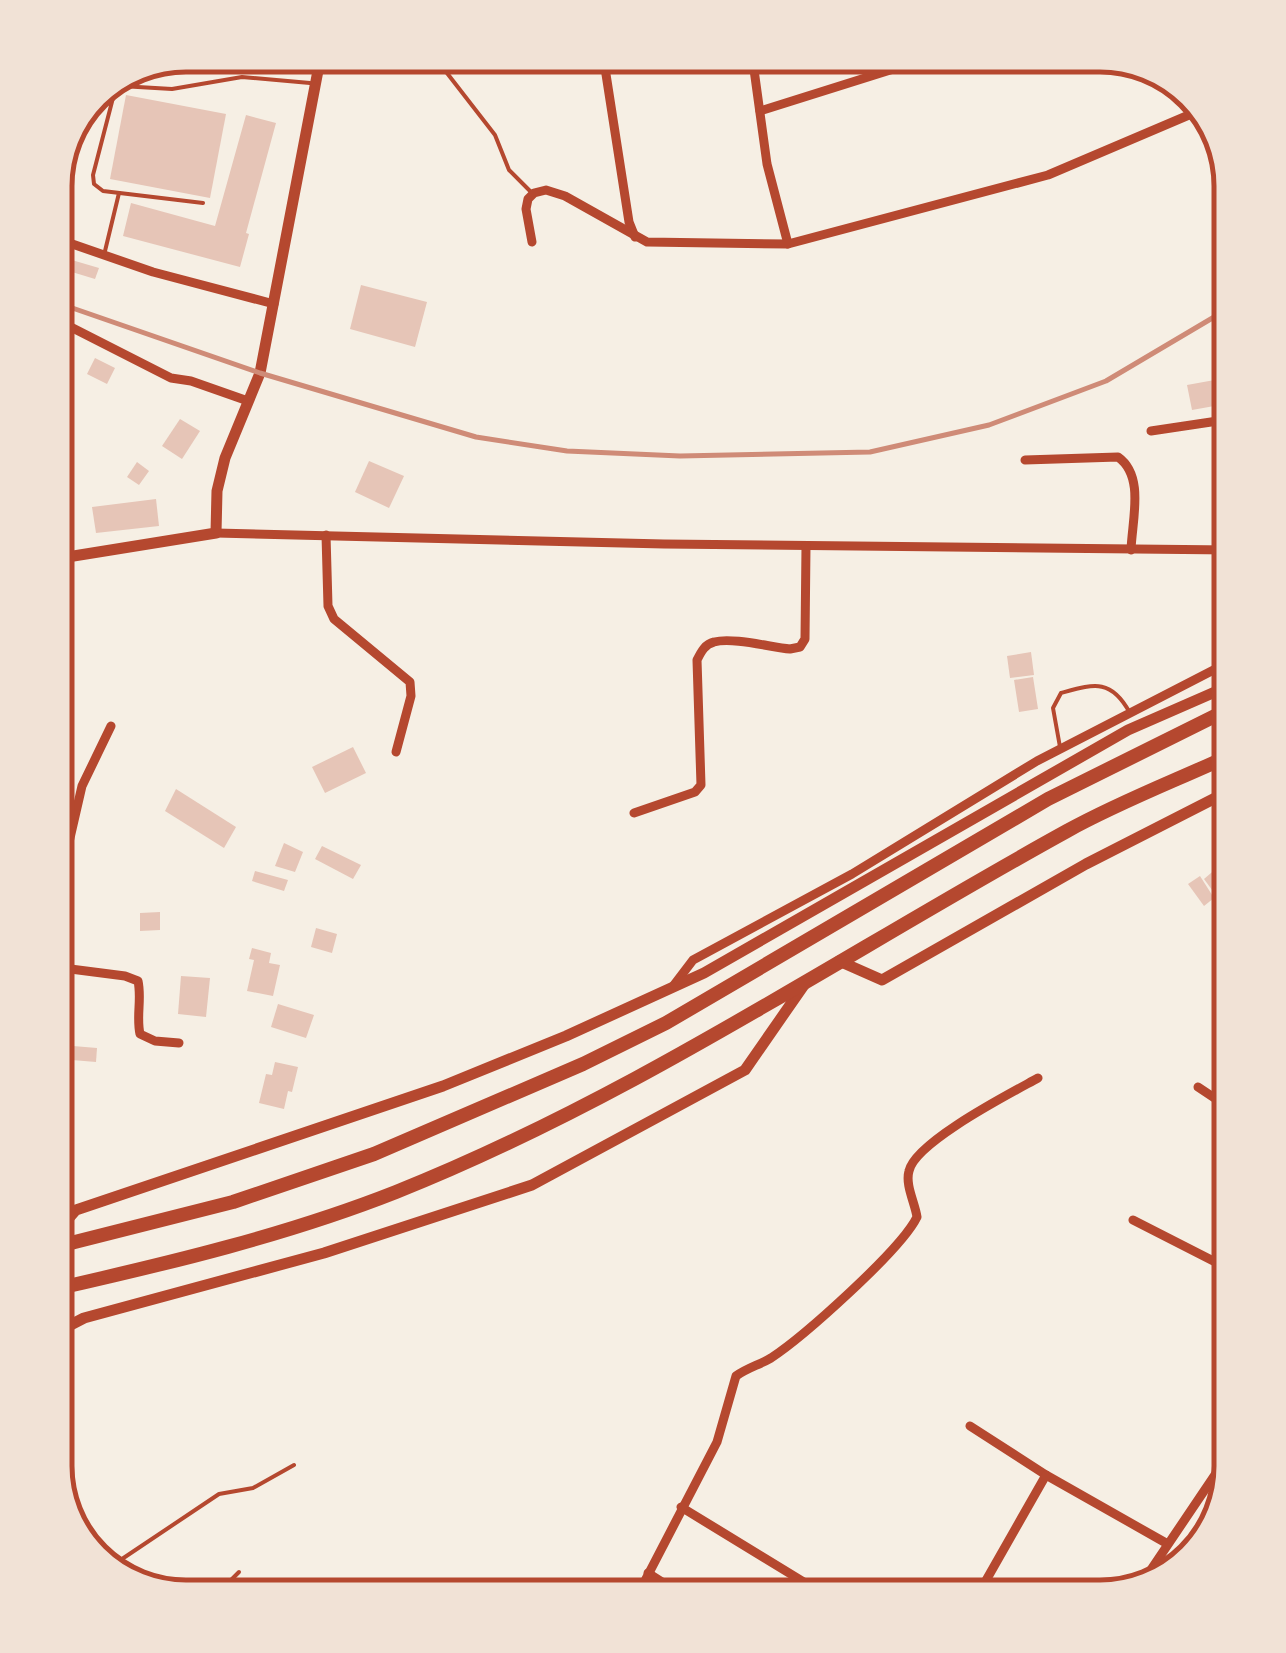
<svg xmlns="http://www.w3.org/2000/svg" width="1286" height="1653" font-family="Signika,sans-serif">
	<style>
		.building { fill: #e6c5b7 }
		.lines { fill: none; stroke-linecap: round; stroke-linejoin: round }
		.service { stroke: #b5482f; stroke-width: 4 }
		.minor { stroke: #b5482f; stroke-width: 9 }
		.secondary { stroke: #b5482f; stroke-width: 11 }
		.trunk { stroke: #b5482f; stroke-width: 14 }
		.rail { stroke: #cf8b77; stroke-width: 5 }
		.rim { fill: none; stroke: #b5482f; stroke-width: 5 }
	</style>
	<rect width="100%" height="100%" fill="#f6efe4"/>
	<g class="building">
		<path d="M126 95 226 114 210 198 110 179Z"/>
		<path d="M246 115 276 123 246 233 249 234 240 267 123 236 131 203 215 226Z"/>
		<path d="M65 258 99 268 95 279 62 269Z"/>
		<path d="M361 285 427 302 415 347 350 329Z"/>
		<path d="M95 358 115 368 107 384 87 374Z"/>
		<path d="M1231 377V403L1192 410 1187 385Z"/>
		<path d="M180 419 200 431 182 459 162 446Z"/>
		<path d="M369 461 404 476 389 508 355 492Z"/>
		<path d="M137 462 149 471 139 485 127 477Z"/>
		<path d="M156 499 159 526 96 533 92 507Z"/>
		<path d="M1031 652 1034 675 1010 678 1007 656Z"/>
		<path d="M1033 677 1038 709 1019 712 1014 680Z"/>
		<path d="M353 747 366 773 325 793 312 767Z"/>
		<path d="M176 789 236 827 224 848 165 811Z"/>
		<path d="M284 843 303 852 295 872 275 866Z"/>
		<path d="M322 846 361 865 353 879 315 859Z"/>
		<path d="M1218 867 1230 883 1215 894 1204 879Z"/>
		<path d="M255 871 288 880 284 891 252 881Z"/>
		<path d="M1200 876 1214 898 1204 906 1188 884Z"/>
		<path d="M160 912V930L140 931V913Z"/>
		<path d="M316 928 337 934 332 953 311 947Z"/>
		<path d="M252 948 271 953 269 963 280 965 273 996 247 991 254 960 249 959Z"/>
		<path d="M181 976 210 978 206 1017 178 1014Z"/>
		<path d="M278 1004 314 1015 306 1038 271 1027Z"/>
		<path d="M73 1046 97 1048 96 1062 72 1060Z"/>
		<path d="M275 1062 298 1067 292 1092 288 1091 284 1109 259 1103 266 1074 272 1075Z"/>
	</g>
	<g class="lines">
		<g class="service">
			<path d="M433 55 495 135 509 170 531 192"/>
			<path d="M203 203 103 191 94 184 93 175 114 94 121 86 172 89 242 77 310 83"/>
			<path d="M105 251 119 193"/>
			<path d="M1060 747 1053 708 1061 693C1094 684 1111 678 1130 713"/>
			<path d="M55 1429 65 1423"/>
			<path d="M55 1448 62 1457 58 1476"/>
			<path d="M116 1563 219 1494 253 1488 294 1465"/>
			<path d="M213 1598 239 1572"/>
		</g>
		<g class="minor">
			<path d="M603 55 629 222 635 237"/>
			<path d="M752 55 767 164 788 244"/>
			<path d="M760 111 938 55"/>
			<path d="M55 238 153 272 274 304"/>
			<path d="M532 242 526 209 528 199 534 193 546 190 565 196 647 242 788 244 1048 175 1203 109"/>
			<path d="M55 319 171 378 191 381 248 401"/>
			<path d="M1151 431 1231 419"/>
			<path d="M1025 460 1118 457C1145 476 1132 520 1131 550"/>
			<path d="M216 533 664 544 1231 550"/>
			<path d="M326 535 328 606 334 619 410 682 411 696 396 752"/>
			<path d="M634 813 695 792 701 785 697 660C701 652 705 644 714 642 732 637 770 647 790 649L800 647 805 639 806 546"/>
			<path d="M55 903 82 786 111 726"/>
			<path d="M55 967 125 976 138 981C142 999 136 1016 140 1034L155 1041 179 1043"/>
			<path d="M674 985 693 960 852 874 1037 761 1231 661"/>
			<path d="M1198 1087 1231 1109"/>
			<path d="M1133 1220 1231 1270"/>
			<path d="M970 1426 1046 1475 1166 1543"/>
			<path d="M681 1507 830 1598"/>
			<path d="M74 1529 142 1587"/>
			<path d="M648 1573 687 1598"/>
			<path d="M1140 1586 1231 1451"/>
			<path d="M636 1598 717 1442 736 1376C747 1368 759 1365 771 1358 803 1337 901 1250 917 1217 915 1203 905 1185 909 1171 915 1142 1011 1093 1038 1078"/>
			<path d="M976 1598 1046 1475"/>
		</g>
		<g class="secondary">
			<path d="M55 559 216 533 217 491 225 458 260 373 321 55"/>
			<path d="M839 961 882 980 1086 864 1231 790"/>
			<path d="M55 1234 76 1210 443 1086 566 1036 704 973 1128 730 1231 685"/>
			<path d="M55 1333 84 1318 324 1253 532 1185 745 1070 804 985"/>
		</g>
		<g class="trunk">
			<path d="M55 1247 233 1202 374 1154 583 1064 666 1023 1048 799 1231 708"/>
			<path d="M55 1289C170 1263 287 1235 396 1192 632 1098 845 953 1067 831 1119 802 1177 780 1231 755"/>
		</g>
		<path class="rail" d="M55 302 260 373 476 437 567 451 680 456 870 452 989 425 1106 381 1231 307"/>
	</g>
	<path d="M0 0H1286V1653H0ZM186 72H1100A114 114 0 0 1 1214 186V1466A114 114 0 0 1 1100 1580H186A114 114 0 0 1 72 1466V186A114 114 0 0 1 186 72Z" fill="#f1e2d6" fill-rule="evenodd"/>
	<path class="rim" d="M186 72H1100A114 114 0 0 1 1214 186V1466A114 114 0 0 1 1100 1580H186A114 114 0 0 1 72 1466V186A114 114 0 0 1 186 72Z"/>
</svg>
